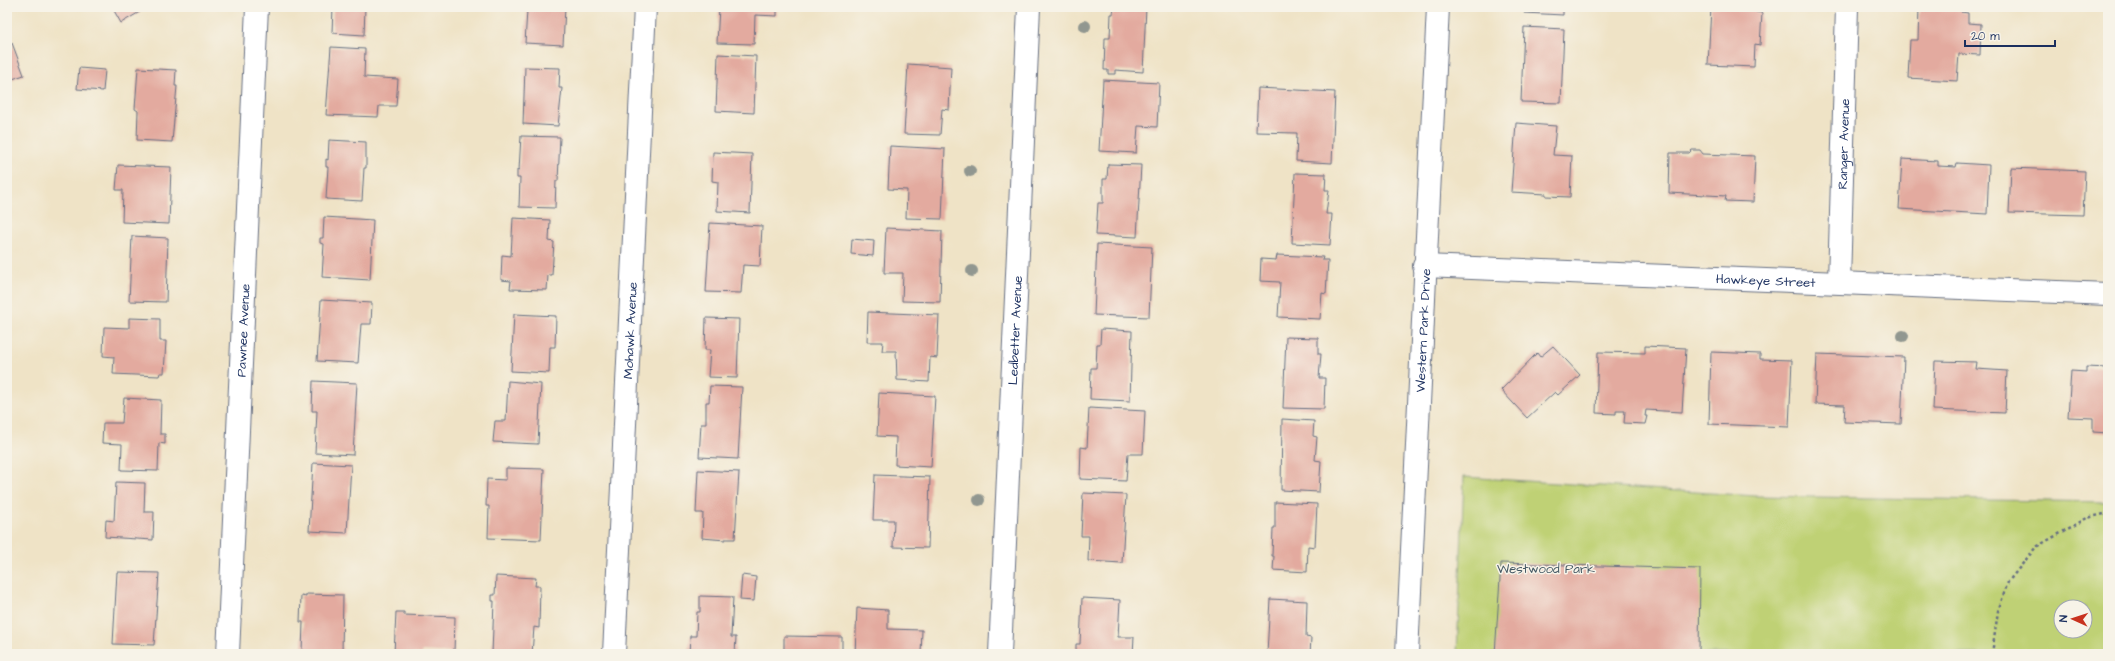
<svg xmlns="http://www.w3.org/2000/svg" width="2115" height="661" font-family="'Architects Daughter',sans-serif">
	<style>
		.green { fill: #bfd174; stroke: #6d8069; fill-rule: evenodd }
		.building { fill: #e3aa9f }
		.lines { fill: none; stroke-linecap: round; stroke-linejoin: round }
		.minor-casing { stroke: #656e82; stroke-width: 24 }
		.tertiary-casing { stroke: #656e82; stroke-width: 24 }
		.path { stroke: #656e82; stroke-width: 2.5; stroke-dasharray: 3 3; stroke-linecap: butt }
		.minor { stroke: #fff; stroke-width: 22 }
		.tertiary { stroke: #fff; stroke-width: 22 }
		.tree { fill: #919790 }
		.labels { text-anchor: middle; stroke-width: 3; stroke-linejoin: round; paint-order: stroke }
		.street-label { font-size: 13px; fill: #1b2f5e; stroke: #f7f3e8 }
		.park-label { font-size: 13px; fill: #445864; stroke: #f7f3e8 }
	</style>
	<rect width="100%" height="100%" fill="#f7f3e8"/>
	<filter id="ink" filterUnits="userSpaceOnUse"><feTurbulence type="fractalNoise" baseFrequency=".025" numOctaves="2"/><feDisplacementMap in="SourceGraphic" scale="8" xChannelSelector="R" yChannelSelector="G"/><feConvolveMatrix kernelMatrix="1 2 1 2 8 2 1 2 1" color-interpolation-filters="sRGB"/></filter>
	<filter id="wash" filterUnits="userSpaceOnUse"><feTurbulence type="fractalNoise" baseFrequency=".012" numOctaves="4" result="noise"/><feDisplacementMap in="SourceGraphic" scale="16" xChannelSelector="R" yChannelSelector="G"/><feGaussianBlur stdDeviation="0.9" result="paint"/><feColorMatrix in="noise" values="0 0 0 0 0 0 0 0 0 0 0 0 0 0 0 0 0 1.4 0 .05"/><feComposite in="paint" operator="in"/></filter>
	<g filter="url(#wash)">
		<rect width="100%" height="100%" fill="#efe3c6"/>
		<path class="green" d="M1464 477 1756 496 2108 502V654H1457ZM2061 607H2085V631H2061Z"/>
		<g id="blocks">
			<g class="building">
				<path d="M112 7H148L121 23Z"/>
				<path d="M333 7H365L364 35 332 33Z"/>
				<path d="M525 7H565L563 45 525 43 527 10H525Z"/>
				<path d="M719 7H777V16L755 15 754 44 717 43Z"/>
				<path d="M1114 7H1146L1143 72 1115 70V74H1108V70H1104L1105 38H1110L1111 14H1113Z"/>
				<path d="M1525 7H1563V15L1524 13Z"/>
				<path d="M1711 7H1756V12L1762 13 1760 45 1755 44 1754 67 1708 65Z"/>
				<path d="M1919 7H1962L1961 12 1968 13V23L1981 24 1980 55 1959 54 1957 81 1908 78 1910 40H1918Z"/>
				<path d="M1524 27 1564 29 1561 103 1521 102Z"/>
				<path d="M12 43 24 75 7 81V45Z"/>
				<path d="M331 47 365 49 364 77 398 79 396 106H379L378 117 326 115Z"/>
				<path d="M718 54 756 56 754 113 716 111Z"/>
				<path d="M908 64 951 67 949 110 942 109 940 135 904 134Z"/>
				<path d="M525 67 560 68 559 88H562L558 126 523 124Z"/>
				<path d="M79 68 105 70 103 91 77 89Z"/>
				<path d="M138 68 176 70 175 86H177L172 142 137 140 138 111 135 109Z"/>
				<path d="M1103 80 1159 83 1157 127 1138 126 1136 153 1099 151Z"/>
				<path d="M1258 88 1335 92 1332 163 1296 161 1297 133 1256 132Z"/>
				<path d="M1516 123 1556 126 1553 155 1572 156 1570 197 1546 196V194L1511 192Z"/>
				<path d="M521 136 560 137 558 181H556L555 208 519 207 520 178H517V169L519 170Z"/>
				<path d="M329 140 366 142V168H364L362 201 326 199 328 167H326V159L328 160Z"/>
				<path d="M890 146 945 149 942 219 906 218 907 190 888 189Z"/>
				<path d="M1692 150H1700L1703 154 1755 156 1753 202 1725 201 1726 196 1669 193 1670 153H1689Z"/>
				<path d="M713 152 752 154 750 213 717 211 718 182 712 181Z"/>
				<path d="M1902 159 1938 161V166L1956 167 1957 163 1989 165 1987 214 1899 209Z"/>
				<path d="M1108 164 1141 165 1137 237 1096 235 1098 203H1103V179H1107Z"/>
				<path d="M118 165 171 167 169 224 122 222 123 190H116Z"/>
				<path d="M2011 168 2085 171 2083 215 2009 213Z"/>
				<path d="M1295 173 1326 174 1325 190H1329L1326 214H1332L1330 245 1292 243Z"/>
				<path d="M324 217 373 220 370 280 322 277 324 244 320 243V238H323Z"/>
				<path d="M513 218 550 220 549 241 554 242 552 275H548L547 290 510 289 511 281 501 280 502 255 511 256Z"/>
				<path d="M710 223 762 226 760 266 743 265 741 293 706 292Z"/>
				<path d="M886 228 942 231 940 302 902 301 903 273H884Z"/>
				<path d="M132 236 168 238 166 302 129 301Z"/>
				<path d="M852 239 874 241 873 256 851 254Z"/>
				<path d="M1097 244 1152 247 1149 317 1094 315Z"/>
				<path d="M1277 255 1323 257 1322 260H1328L1326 294 1322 293 1320 319 1278 317 1280 282 1260 281 1261 259 1276 260Z"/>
				<path d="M321 300 372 303 371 324H361L358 363 317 361Z"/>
				<path d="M868 312 939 315 937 358 930 357 929 382 897 380 896 351H882L883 342H867Z"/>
				<path d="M514 314 556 316 555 347H550L549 373 511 371Z"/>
				<path d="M129 318 160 319V341H166L164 373H160L159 376 113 374 114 357 103 356 104 327 129 328Z"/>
				<path d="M706 318 739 319 737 378 708 377 710 350H705Z"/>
				<path d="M1101 329 1132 331 1130 401 1090 399 1091 368H1096L1097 344H1100Z"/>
				<path d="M1286 337 1318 338V354H1321L1319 378H1325L1324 409 1283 408Z"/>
				<path d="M1553 346 1580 375 1558 395 1555 392 1527 418 1501 390 1537 353 1540 357Z"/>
				<path d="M1645 346 1686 348 1682 412 1646 410 1645 416H1647L1645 424 1624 423 1625 411H1616V414L1596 413 1598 352 1645 353Z"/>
				<path d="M1711 352 1760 354V359L1792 360 1789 427 1709 424Z"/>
				<path d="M1817 354 1904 357 1901 424 1844 422 1845 405 1815 404Z"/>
				<path d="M1935 361 1977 362 1976 369 2007 371 2005 413 1933 410Z"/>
				<path d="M2086 367 2108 368V433L2093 432V418L2068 417 2071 371 2086 372Z"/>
				<path d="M313 381 357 383 353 455 315 453 317 411H312Z"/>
				<path d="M508 381 541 384 538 444 493 442 495 421H506Z"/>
				<path d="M710 386 742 387 738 459 699 457 701 424H706V402H709Z"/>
				<path d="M879 393 935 396 931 467 895 465 896 437 877 436Z"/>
				<path d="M124 398 161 400 160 434H165V444L159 443 158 471 121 470 122 444 102 443 103 423H122Z"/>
				<path d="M1089 408 1145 411 1143 454H1128L1126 481 1080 479 1081 447 1087 448Z"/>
				<path d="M1282 419 1314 421 1313 436 1317 437 1315 460 1321 461 1319 492 1281 490Z"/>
				<path d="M313 463 351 465 347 533 309 531Z"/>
				<path d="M506 468 544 469 541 540 488 538 489 506H486L487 479 506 480Z"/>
				<path d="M698 470 739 472 735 539H725V540L702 538 703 513H696Z"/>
				<path d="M875 475 930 477 928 548 893 547 894 520H873Z"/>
				<path d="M116 482 145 483 144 512H154L153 540 105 537 106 520 114 521Z"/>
				<path d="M1083 493 1126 495 1122 563 1088 561 1089 536H1081Z"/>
				<path d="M1275 502 1317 504 1315 547 1308 546 1307 572 1273 570 1274 556H1272L1273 528H1275Z"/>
				<path d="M1501 563 1700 569 1699 654H1495Z"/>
				<path d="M117 572 159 573 154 645 113 644Z"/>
				<path d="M742 575 756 577 754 601 740 600Z"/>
				<path d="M496 576 536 578 535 586H540L539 628 534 627 532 654H492L494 601H492V595H495Z"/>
				<path d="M306 594 343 595 342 654 302 652 303 622H300L301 595 306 596Z"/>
				<path d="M700 596 733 597 731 637H736L735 654H689L690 636H696L697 612H700Z"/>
				<path d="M1082 598 1120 600 1118 637H1134L1133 654H1076V644H1080Z"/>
				<path d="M1270 599 1307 601 1306 637 1311 638 1310 654H1267Z"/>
				<path d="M857 608 888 610V629L922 630 921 654H855Z"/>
				<path d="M396 612H404V615L455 617 454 653 422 651V654H394Z"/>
				<path d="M784 636 842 637V654H784Z"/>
			</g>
		</g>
	</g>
	<g filter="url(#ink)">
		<use href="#blocks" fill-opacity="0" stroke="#656e82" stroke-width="1"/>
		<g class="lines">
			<g class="minor-casing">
				<g id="minor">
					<path id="s1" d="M1424 266 2108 294"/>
					<path id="s2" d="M1839 282 1847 7"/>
					<path id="s3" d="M228 654 257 7"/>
					<path id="s4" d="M614 654 645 7"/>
					<path id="s5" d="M1000 654 1029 7"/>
				</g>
			</g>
			<g class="tertiary-casing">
				<g id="tertiary">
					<path id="s6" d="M1407 654 1438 7"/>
				</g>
			</g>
			<path class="path" d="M1992 654 1998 611 2008 582 2036 547 2087 518 2108 513"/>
			<use href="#minor" class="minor"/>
			<use href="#tertiary" class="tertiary"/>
		</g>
		<g class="tree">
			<circle cx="1085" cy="26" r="6"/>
			<circle cx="970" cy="171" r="6"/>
			<circle cx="972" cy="271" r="6"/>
			<circle cx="1903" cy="336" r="6"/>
			<circle cx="979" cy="500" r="6"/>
		</g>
	</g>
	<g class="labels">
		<g class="street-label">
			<text dy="5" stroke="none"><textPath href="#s2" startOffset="138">Ranger Avenue</textPath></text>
			<text dy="5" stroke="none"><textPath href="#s1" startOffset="342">Hawkeye Street</textPath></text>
			<text dy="5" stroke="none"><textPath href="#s4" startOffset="324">Mohawk Avenue</textPath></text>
			<text dy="5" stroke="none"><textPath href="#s6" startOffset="324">Western Park Drive</textPath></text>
			<text dy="5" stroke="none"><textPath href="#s3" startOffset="324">Pawnee Avenue</textPath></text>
			<text dy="5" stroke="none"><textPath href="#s5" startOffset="324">Ledbetter Avenue</textPath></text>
		</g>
		<g class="park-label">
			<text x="1546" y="573">Westwood Park</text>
		</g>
	</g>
	<rect width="2115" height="661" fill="none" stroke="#f7f3e8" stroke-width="24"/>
	<g transform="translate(2073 619) rotate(273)"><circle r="19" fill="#f7f3e8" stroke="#9fa5b1"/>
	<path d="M0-3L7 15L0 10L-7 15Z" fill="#c8321e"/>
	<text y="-6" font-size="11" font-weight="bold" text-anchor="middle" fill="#1b2f5e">N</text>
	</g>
	<path d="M1965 40v6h90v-6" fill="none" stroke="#1b2f5e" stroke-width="2"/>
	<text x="1971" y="40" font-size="12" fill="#1b2f5e" stroke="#f7f3e8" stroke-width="3" paint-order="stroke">20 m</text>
</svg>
